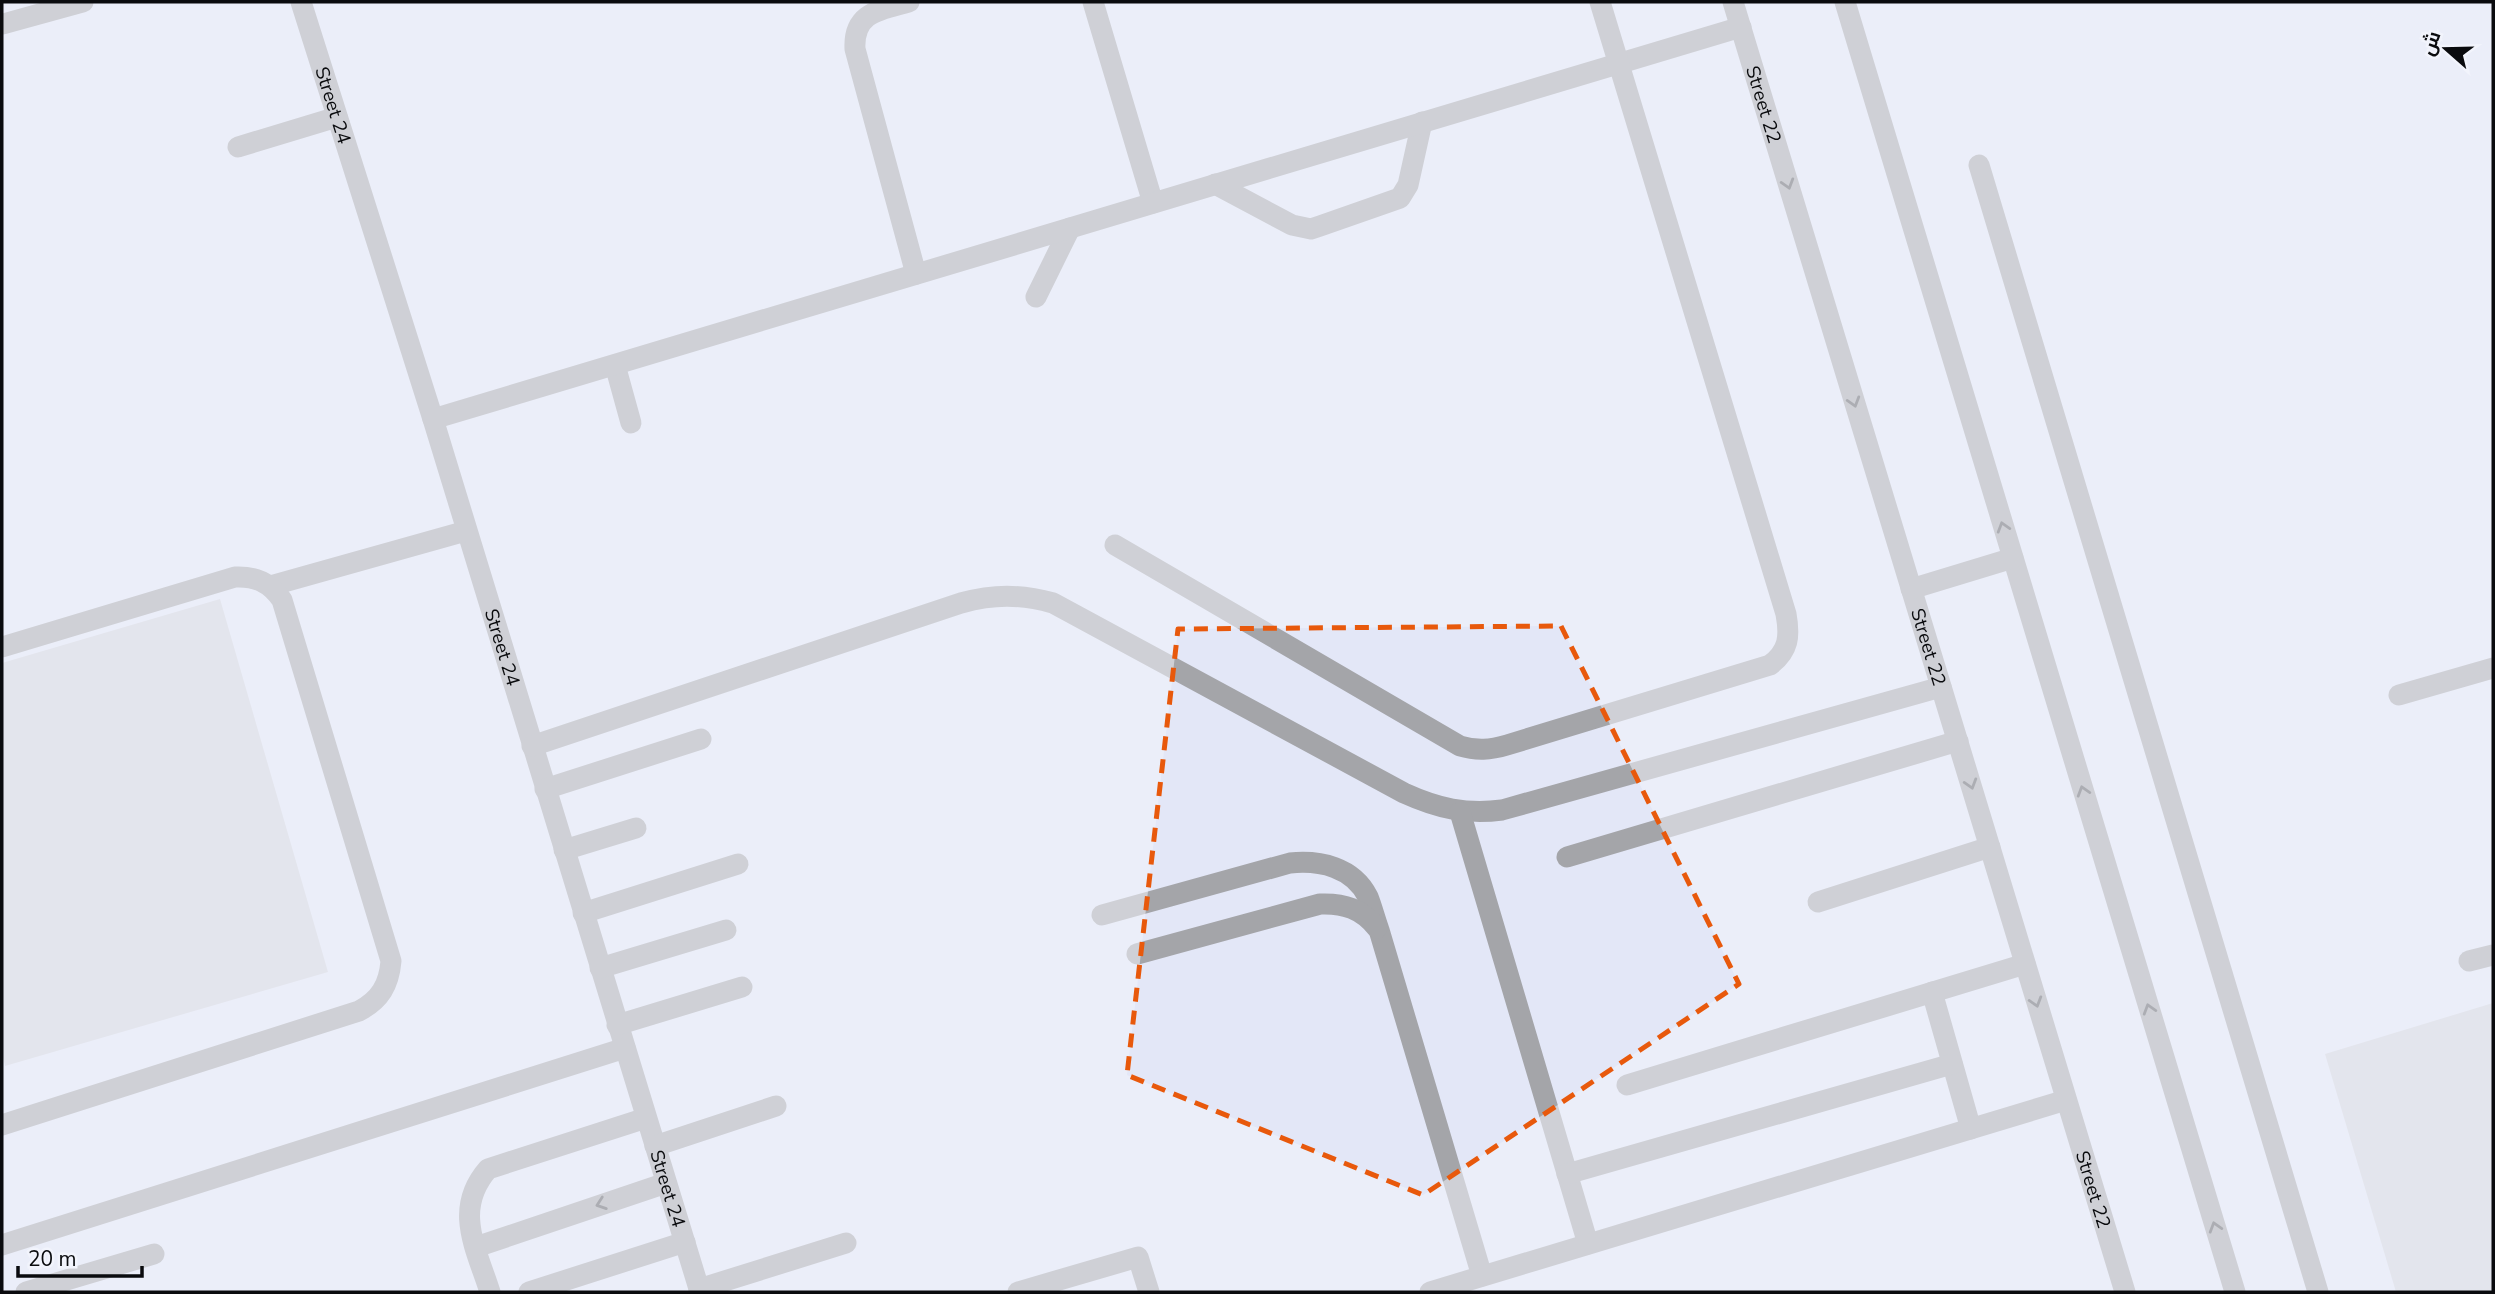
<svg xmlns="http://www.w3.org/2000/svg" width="2495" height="1294" font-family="'Nunito Sans',Cairo,sans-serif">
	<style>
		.built { fill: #e3e7f7 }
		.building { fill: #d1d3db }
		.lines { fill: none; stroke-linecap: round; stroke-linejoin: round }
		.service { stroke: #a4a5a9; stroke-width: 21 }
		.minor { stroke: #a4a5a9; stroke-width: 21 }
		.oneway { stroke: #57585c }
		.marked { fill: none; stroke: #e8590c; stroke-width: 5; stroke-dasharray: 14 9; stroke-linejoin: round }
		.labels { text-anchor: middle; stroke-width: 6; stroke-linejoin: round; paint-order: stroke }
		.street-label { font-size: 19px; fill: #0a0b0e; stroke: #f2f4fc }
	</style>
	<rect width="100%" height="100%" fill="#f2f4fc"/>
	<rect class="built" x="2" y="2" width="2491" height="1290"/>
	<g class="building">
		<path d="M220 599 328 972 5 1066 2 1053V663Z"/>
		<path d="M2493 1003V1292H2396L2325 1054Z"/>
	</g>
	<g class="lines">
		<g class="service">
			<path id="s1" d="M301 2 433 419 700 1292"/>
			<path d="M909 2C880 10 853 12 855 49L916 274"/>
			<path d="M1093 2 1153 203"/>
			<path d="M3 24 83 2"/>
			<path d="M238 147 337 117"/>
			<path d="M1979 165 2318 1292"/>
			<path d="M1215 184 1292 225 1311 229 1320 226 1400 198 1408 185 1422 122"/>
			<path d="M1036 297 1070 228"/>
			<path d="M615 365 631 423"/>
			<path d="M433 419 1741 27"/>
			<path d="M1115 545 1460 746C1477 751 1490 750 1507 745L1770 665C1789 651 1790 636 1786 614L1600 2"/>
			<path d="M270 586 466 531"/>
			<path d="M2 647 235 577C255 576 270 582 282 600L391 961C389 985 380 1000 359 1011L2 1125"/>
			<path d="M2399 695 2493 668"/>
			<path d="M532 746 961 603C994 594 1020 594 1053 603L1404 793C1437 808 1466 815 1502 810L1941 687"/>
			<path d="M545 789 701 739"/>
			<path d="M1460 812 1588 1244"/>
			<path d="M564 850 636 828"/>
			<path d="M1567 857 1958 741"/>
			<path d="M1818 902 1990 847"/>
			<path d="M583 913 738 864"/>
			<path d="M1102 915 1290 863C1320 860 1353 867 1368 897 1372 907 1375 919 1379 930L1482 1276"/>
			<path d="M1137 954 1320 904C1344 903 1362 909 1377 928"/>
			<path d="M2469 961 2493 955"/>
			<path d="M600 968 726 930"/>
			<path d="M1932 992 1971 1129"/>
			<path d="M617 1025 742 987"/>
			<path d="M1627 1085 2025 964"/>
			<path d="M655 1146 776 1106"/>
			<path d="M1567 1174 1952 1064"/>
			<path d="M2 1245 625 1048"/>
			<path d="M476 1247 666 1183"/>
			<path d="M699 1289 846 1243"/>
			<path d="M26 1292 154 1254"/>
			<path d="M490 1292C476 1248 453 1209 488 1169L646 1118"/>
			<path d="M529 1292 685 1242"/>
			<path d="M1018 1292 1138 1257 1149 1292"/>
			<path d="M1430 1292 2066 1100"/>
		</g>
		<g class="minor">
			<path id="s2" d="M1733 2 2125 1292"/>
			<path d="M1845 2 2235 1292"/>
			<path d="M1911 589 2013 558"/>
		</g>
	</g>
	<defs><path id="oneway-chevron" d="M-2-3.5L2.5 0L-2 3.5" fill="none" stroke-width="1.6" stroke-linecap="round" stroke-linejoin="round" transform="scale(1.75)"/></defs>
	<g class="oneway">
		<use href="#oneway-chevron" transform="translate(1788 184) rotate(73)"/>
		<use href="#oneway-chevron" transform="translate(1854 402) rotate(73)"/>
		<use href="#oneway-chevron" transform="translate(2003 527) rotate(-107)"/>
		<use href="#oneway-chevron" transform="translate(1971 784) rotate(73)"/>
		<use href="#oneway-chevron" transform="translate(2083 791) rotate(-107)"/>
		<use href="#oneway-chevron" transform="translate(2036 1002) rotate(73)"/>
		<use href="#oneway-chevron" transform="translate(2149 1009) rotate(-107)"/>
		<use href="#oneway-chevron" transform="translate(601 1204) rotate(161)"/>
		<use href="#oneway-chevron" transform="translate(2215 1227) rotate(-107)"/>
	</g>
	<path d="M0 0H2495V1294H0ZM1561 626 1739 984 1423 1195 1127 1075 1178 629Z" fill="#f2f4fc" fill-opacity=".55" fill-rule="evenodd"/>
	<path class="marked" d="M1561 626 1739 984 1423 1195 1127 1075 1178 629Z"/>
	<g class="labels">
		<g class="street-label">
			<text dy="7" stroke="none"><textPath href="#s2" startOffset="107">Street 22</textPath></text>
			<text dy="7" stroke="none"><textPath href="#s1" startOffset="108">Street 24</textPath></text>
			<text dy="7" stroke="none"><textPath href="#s1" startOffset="676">Street 24</textPath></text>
			<text dy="7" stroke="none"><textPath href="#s2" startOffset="674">Street 22</textPath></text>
			<text dy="7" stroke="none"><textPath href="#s1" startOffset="1242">Street 24</textPath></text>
			<text dy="7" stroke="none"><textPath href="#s2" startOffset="1241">Street 22</textPath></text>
		</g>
	</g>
	<rect width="2495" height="1294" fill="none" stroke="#0a0b0e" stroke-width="7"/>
	<g transform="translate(2446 49) rotate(290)" stroke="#f2f4fc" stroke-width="5" paint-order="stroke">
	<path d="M0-5L12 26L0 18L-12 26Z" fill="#0a0b0e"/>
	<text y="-10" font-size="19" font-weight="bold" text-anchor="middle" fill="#0a0b0e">ش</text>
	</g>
	<path d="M18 1266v10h124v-10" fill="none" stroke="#0a0b0e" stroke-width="3.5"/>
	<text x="28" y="1266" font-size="21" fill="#0a0b0e" stroke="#f2f4fc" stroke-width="5" paint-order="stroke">20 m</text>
</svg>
